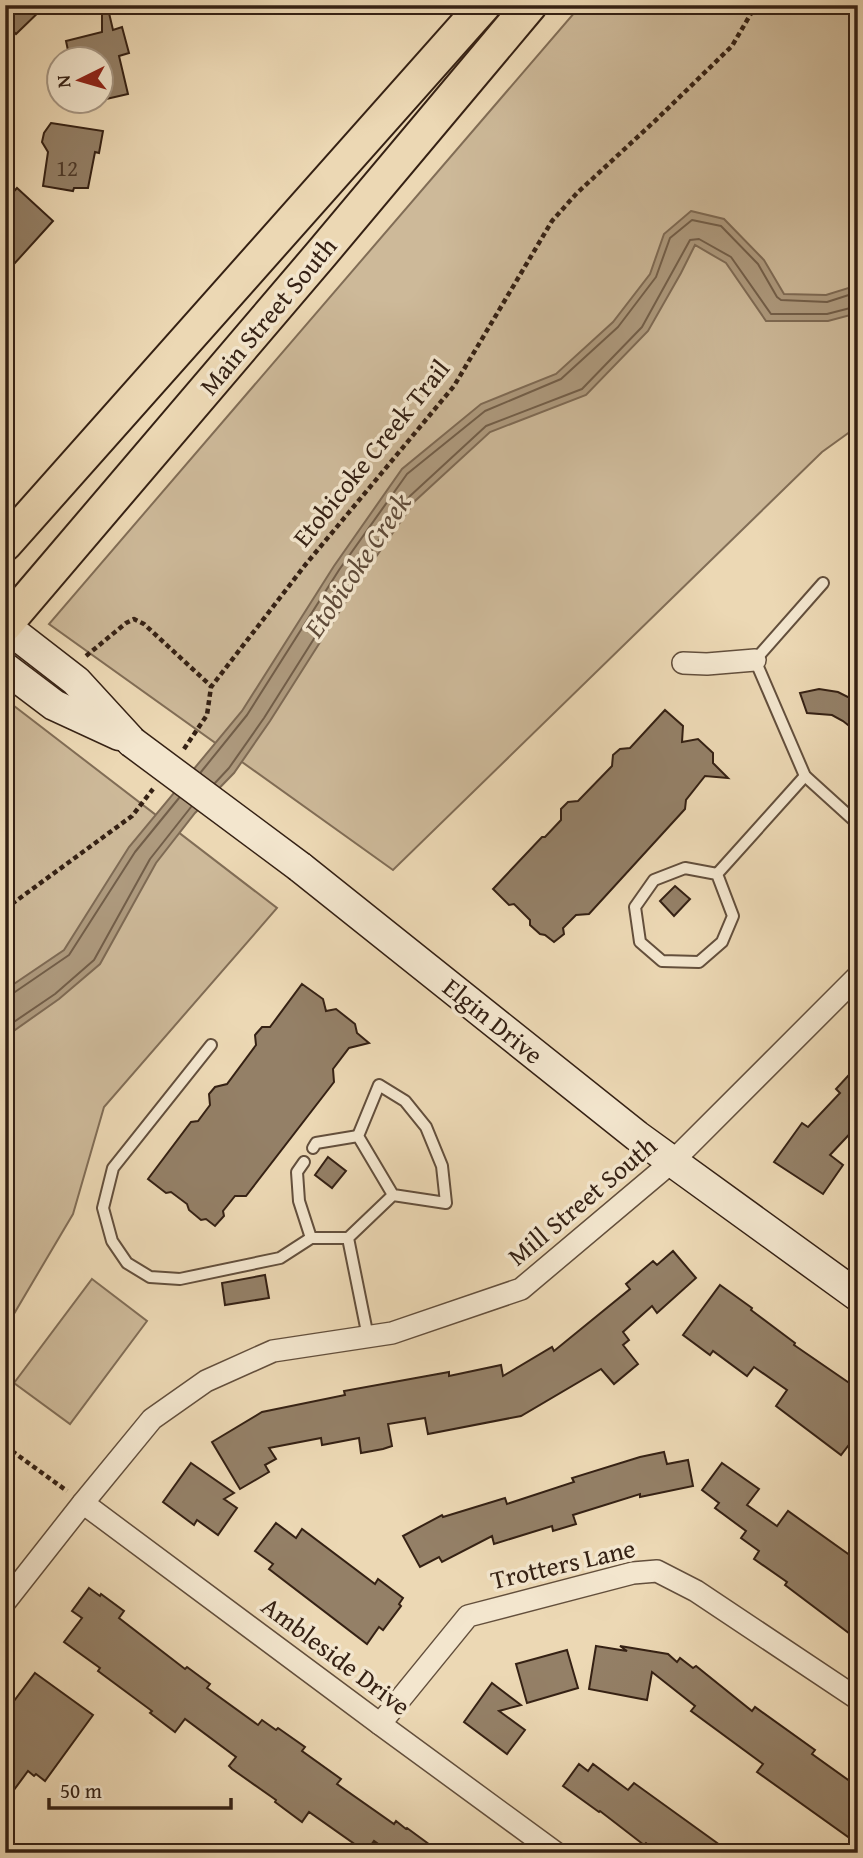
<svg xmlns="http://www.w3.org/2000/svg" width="863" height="1858" font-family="'Gentium Book Plus',serif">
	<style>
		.green { fill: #cdb999; stroke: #816d56; stroke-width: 2 }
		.water { fill: #ae9a7e; stroke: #7e6a54; stroke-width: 2 }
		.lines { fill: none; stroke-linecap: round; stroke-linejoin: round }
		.shore { stroke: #725e49; stroke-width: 2 }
		.building { fill: #948067; stroke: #352114; stroke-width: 2 }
		.lane-casing { stroke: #634f3c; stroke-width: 14 }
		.street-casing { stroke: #634f3c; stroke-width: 24 }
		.secondary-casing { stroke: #352114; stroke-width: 33 }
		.primary-casing { stroke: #352114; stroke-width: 37 }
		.path { stroke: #352114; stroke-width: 4.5; stroke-dasharray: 5 3.5; stroke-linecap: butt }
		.lane { stroke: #f3e6ce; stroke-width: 10 }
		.street { stroke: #f3e6ce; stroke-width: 21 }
		.secondary { stroke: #f3e6ce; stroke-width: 30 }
		.primary { stroke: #ecd8b4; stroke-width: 33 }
		.secondary-bridge-casing { stroke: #352114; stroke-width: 33; stroke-linecap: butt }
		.secondary-bridge { stroke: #f3e6ce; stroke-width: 30 }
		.labels { text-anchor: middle; stroke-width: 7; stroke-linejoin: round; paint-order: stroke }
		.number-label { font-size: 23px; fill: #4d3929 }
		.street-label { font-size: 26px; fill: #352114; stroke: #f3e6ce }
		.water-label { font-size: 28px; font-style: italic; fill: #5f4b39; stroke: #f3e6ce }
	</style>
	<rect width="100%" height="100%" fill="#ecd8b4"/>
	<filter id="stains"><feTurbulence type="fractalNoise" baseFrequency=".00286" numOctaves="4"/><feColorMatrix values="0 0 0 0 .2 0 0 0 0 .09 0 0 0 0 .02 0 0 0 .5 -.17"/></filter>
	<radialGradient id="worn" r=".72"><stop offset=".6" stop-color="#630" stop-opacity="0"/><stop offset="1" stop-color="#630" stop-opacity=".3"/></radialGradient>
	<g class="green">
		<path d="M581 5H858V426L822 452 393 870 49 624Z"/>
		<path d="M5 699 277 908 104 1107 73 1214 5 1329Z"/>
		<path d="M92 1279 147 1321 70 1424 14 1383Z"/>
	</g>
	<path class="water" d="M691 211 724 219 764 260 784 294 826 295 858 285V313L828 321H766L726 263 695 245 681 273 648 331 586 395 490 432 415 501 357 584 270 721 234 773 195 813 156 863 100 964 59 999 5 1037V990L64 950 129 847 242 711 334 566 402 469 481 404 556 374 613 322 650 274 664 234Z"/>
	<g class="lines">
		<g class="shore">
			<path d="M201 772 247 715 339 570 407 474 485 411 561 379 618 327 656 277 670 238 692 220 721 226 758 264 777 297 781 300 827 302 858 292"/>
			<path d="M215 783 229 768 264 718 351 580 410 496 486 426 582 389 642 327 690 240 699 239 731 257 771 314H827L858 306"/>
			<path d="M5 995 12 994 69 955 135 852 179 798"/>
			<path d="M5 1028 55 994 94 960 150 859 191 807"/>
		</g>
	</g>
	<g class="building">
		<path d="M5 5H46L16 34 5 23Z"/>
		<path d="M109 13 113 30 122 27 129 53 119 56 128 94 102 100V60H70L66 41 102 32V14Z"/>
		<path d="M51 123 103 131 99 153 95 152 88 188H74L73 191 43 186 48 152 42 142 44 133Z"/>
		<path d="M17 188 53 221 5 274V201Z"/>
		<path d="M819 689 838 692 858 702V733L843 721 832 715 807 713 800 693Z"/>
		<path d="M665 710 683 726 682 742 698 739 713 753V763L728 778 705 776 686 800 685 809 589 914 576 915 563 928 564 934 554 942 545 935 540 934 530 925V920L514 904 509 905 493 889 542 837H545L561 820V809L568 802 578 801 612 766 613 755 620 749 630 748Z"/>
		<path d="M675 886 690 899 674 916 660 901Z"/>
		<path d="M302 984 323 999 326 1011 336 1009 355 1024 357 1033 369 1043 349 1048 333 1069 334 1082 246 1196H235L223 1211 224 1216 215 1226 206 1219 201 1220 189 1210 187 1204 171 1192 166 1193 148 1179 191 1122 198 1121 210 1105 209 1094 215 1087 227 1084 256 1045 255 1035 262 1027H270Z"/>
		<path d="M858 1065V1125L830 1155 843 1165 823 1194 774 1162 802 1123 808 1127 840 1093 836 1089Z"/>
		<path d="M328 1157 346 1171 332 1188 315 1175Z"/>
		<path d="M673 1251 696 1278 657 1313 652 1306 623 1332 629 1340 623 1345 638 1364 614 1384 601 1369 521 1416 428 1434 425 1418 388 1424 392 1446 383 1449 361 1453 359 1438 322 1445 321 1438 269 1448 276 1459 265 1465 269 1472 240 1489 212 1442 262 1412 345 1395 344 1391 449 1372V1376L501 1365 503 1376 552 1347 554 1351 630 1289 626 1284 653 1261 657 1265Z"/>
		<path d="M265 1275 269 1298 225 1305 222 1283Z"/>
		<path d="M720 1285 752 1308 751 1310 795 1343 794 1345 858 1389V1433L841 1455 776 1406 787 1390 754 1367 747 1376 713 1351 710 1355 683 1335Z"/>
		<path d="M664 1452 667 1464 688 1460 693 1486 640 1497V1494L573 1515 576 1524 553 1531 552 1526 494 1544 492 1536 442 1562 439 1557 420 1567 403 1536 442 1515 443 1517 505 1498 507 1504 574 1482 572 1478 640 1457Z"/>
		<path d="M191 1463 234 1493 224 1499 237 1508 218 1535 197 1520 194 1525 163 1502Z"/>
		<path d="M722 1463 759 1489 747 1505 777 1526 788 1511 858 1561V1640L785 1585 787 1582 754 1559 759 1551 741 1538 746 1531 715 1508 719 1503 702 1490Z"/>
		<path d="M276 1523 296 1538 302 1529 375 1584 378 1579 403 1598 399 1604 401 1606 383 1630 379 1627 367 1644 269 1569 273 1564 255 1551Z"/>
		<path d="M89 1588 100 1596 101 1594 124 1611 119 1618 185 1669 187 1667 210 1684 207 1688 258 1725 262 1720 276 1730 278 1728 305 1747 302 1751 341 1779 337 1784 394 1824 396 1821 406 1829 407 1828 441 1853H391L374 1841 366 1852 309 1812 302 1822 275 1802 276 1800 232 1769 229 1766 236 1757 185 1719 175 1732 150 1713 152 1711 98 1671 100 1668 64 1642 82 1618 72 1611Z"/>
		<path d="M596 1646 627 1651 620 1646 668 1654 677 1662 680 1658 693 1668 696 1666 752 1711 755 1707 815 1750 812 1754 858 1787V1844L757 1772 763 1764 691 1711 695 1706 652 1672 647 1700 589 1689Z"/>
		<path d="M567 1650 578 1688 527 1703 516 1664Z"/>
		<path d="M35 1673 93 1715 45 1781 36 1774 34 1776 28 1771 5 1802V1713Z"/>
		<path d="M492 1683 521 1705 499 1711 525 1730 507 1754 464 1722Z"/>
		<path d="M579 1764 588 1771 593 1764 628 1790 634 1783 731 1853H658L646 1843 644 1845 600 1811 599 1812 563 1786Z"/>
	</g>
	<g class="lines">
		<g class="lane-casing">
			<g id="lane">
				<path d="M823 583 755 660 805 776 858 824"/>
				<path d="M717 874 733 916 722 942 699 962 662 961 640 942 635 907 654 880 685 868 717 874 805 776"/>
				<path d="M211 1045 113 1168 103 1208 112 1241 127 1263 150 1277 180 1279 280 1258 311 1238H348"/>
				<path d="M313 1148 316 1143 358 1136"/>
				<path d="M304 1162 297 1172 299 1201 311 1238"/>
				<path d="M368 1337 348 1238 393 1195 446 1203 442 1166 426 1127 405 1101 379 1085 358 1136 393 1195"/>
			</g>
		</g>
		<g class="street-casing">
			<g id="street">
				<path d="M683 663 707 664 755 660"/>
				<path d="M83 1503 380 1724 556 1853"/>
				<path d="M5 1602 83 1503 152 1419 206 1381 273 1351 392 1333 521 1289 673 1161 858 976"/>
				<path d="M380 1724 468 1616 633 1573 657 1571 696 1591 858 1699"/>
			</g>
		</g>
		<g class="secondary-casing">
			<g id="secondary">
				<path d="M5 626 76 681 132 742"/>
				<path d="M5 668 54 705 119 735"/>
				<path d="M300 867 637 1136 858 1296"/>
			</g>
		</g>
		<g class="primary-casing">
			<g id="primary">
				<path d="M5 544 484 5"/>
				<path d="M5 625 322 253 530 5"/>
			</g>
		</g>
		<g class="path">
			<path d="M86 656 126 623 134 619 144 624 211 686"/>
			<path d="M184 749 207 715 211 687 306 564 454 386 552 221 577 193 657 119 732 46 756 5"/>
			<path d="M5 909 132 816 153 789"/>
			<path d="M5 1446 67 1491"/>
		</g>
		<use href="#lane" class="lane"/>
		<use href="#street" class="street"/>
		<use href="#secondary" class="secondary"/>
		<use href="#primary" class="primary"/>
		<g class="secondary-bridge-casing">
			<path id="secondary-bridge" d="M132 742 300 867"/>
		</g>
		<use href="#secondary-bridge" class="secondary-bridge"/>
	</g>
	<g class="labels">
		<g class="number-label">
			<text x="67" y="176">12</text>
		</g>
		<g class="street-label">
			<text transform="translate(268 316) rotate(-50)" y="9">Main Street South</text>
			<text transform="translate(371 453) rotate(-51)" y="9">Etobicoke Creek Trail</text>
			<text transform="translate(493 1021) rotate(39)" y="9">Elgin Drive</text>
			<text transform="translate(582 1201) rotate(-40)" y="9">Mill Street South</text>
			<text transform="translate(563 1564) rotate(-13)" y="9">Trotters Lane</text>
			<text transform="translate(336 1656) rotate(37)" y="9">Ambleside Drive</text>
		</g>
		<g class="water-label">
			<text transform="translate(357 565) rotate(-56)" y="10">Etobicoke Creek</text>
		</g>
	</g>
	<rect width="863" height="1858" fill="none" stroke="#ecd8b4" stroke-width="28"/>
	<rect x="7" y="7" width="849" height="1844" fill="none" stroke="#352114" stroke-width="3.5"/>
	<rect x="14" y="14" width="835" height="1830" fill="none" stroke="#352114" stroke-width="2"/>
	<g transform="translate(80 80) rotate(265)"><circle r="33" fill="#f3e6ce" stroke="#a79784" stroke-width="2"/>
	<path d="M0-5L12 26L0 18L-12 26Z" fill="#8f2418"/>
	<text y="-10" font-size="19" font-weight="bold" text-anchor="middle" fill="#352114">N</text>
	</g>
	<path d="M49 1798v10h182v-10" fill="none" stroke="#352114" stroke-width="3.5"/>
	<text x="60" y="1798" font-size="21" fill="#352114" stroke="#f3e6ce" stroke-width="5" paint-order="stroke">50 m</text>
	<rect width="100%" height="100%" filter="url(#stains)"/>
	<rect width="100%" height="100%" fill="url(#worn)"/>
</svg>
